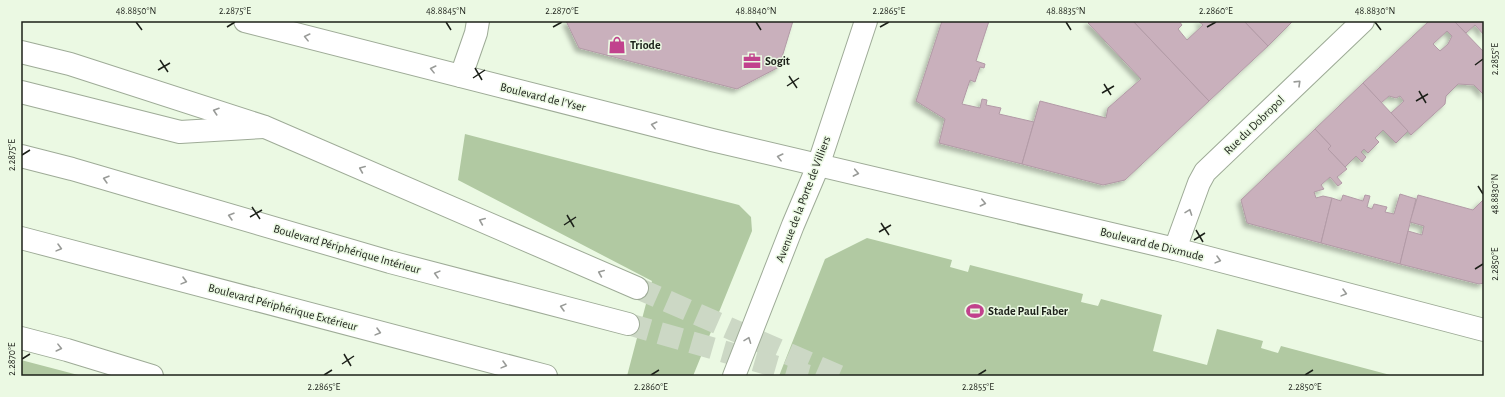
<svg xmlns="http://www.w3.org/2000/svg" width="1505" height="397" font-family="'Alegreya Sans',sans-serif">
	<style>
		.green { fill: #b1c9a2 }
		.building { fill: #c9b0bc; stroke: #b29aa6; fill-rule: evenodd; filter: url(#shadow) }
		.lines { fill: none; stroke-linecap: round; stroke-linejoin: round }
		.highway-tunnel { stroke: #ccd8c5; stroke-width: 22; stroke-dasharray: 22 11; stroke-linecap: butt }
		.minor-casing { stroke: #9eab97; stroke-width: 24 }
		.highway-casing { stroke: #9eab97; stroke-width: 24 }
		.minor { stroke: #fff; stroke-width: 22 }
		.highway { stroke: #fff; stroke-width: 22 }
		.oneway { stroke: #999b98 }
		.ticks { fill: none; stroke: #1c2019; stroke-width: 1.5 }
		.labels { text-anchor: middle; stroke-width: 3; stroke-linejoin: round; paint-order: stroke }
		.poi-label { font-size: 12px; font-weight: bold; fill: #1c2019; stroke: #ebf9e3; text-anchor: start }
		.street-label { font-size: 12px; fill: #1c2019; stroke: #ebf9e3 }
		.neatline { fill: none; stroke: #1c2019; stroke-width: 1.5 }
		.ticks-label { font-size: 10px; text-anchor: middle; fill: #1c2019 }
	</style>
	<defs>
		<filter id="shadow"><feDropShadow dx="-3.5" dy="3.5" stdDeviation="2" flood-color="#0004"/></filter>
	</defs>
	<rect width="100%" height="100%" fill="#ebf9e3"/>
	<g class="green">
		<path d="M465 134 739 205 751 217 752 231 693 376H627L652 281 458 180Z"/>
		<path d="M867 238 952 260 950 267 968 272 970 265 1083 294 1081 302 1098 306 1101 299 1162 315 1153 351 1207 365 1217 329 1263 341 1261 348 1278 353 1281 346 1394 376H779L825 259Z"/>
		<path d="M21 360 82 376H21Z"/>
	</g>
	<g class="building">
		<path d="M566 21H793L779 67 737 89 579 48Z"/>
		<path d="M942 21H989L976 61 985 64 984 68 980 67 975 82 970 80 962 104 980 108 982 99 987 100 986 105 1001 108 999 114 1034 122 1022 164 939 143 945 119 916 101Z"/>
		<path d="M1090 21H1133L1209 101 1125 180 1103 185 1022 164 1040 101 1106 118 1108 108 1141 79 1088 23Z"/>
		<path d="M1133 21H1179L1182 25 1178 29 1187 40 1203 25 1198 21H1244L1268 46 1209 101Z"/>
		<path d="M1244 21H1293L1268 46Z"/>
		<path d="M1429 21H1454L1484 52V95L1474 85 1458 84 1446 96 1445 104 1411 135 1391 113 1404 101 1400 96 1396 98 1389 96 1381 103 1363 83ZM1447 31 1452 36 1448 44 1440 51 1433 44Z"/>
		<path d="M1454 21H1484V35L1475 25 1466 33Z"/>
		<path d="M1363 83 1408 131 1396 143 1383 130 1375 138 1379 142 1368 153 1364 149 1361 152 1366 157 1362 162 1356 156 1345 167 1328 149 1331 146 1315 129Z"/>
		<path d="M1315 129 1331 146 1328 149 1347 169 1337 177 1342 183 1338 186 1330 177 1321 185 1324 189 1314 192 1316 198 1323 196 1332 198 1321 243 1247 223 1241 200Z"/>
		<path d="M1400 194 1416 199 1400 264 1321 243 1332 198 1341 201 1343 195 1363 201 1365 195 1370 196 1367 207 1372 209 1374 204 1387 207 1385 212 1394 214Z"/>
		<path d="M1418 195 1473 210 1484 199V283L1479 284 1400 264 1408 231 1422 235 1424 226 1410 222Z"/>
	</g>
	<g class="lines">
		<g class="highway-tunnel">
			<path d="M637 288 839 376"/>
			<path d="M628 324 809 376"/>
		</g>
		<g class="minor-casing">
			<g id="minor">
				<path d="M245 21 712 140 1175 249 1484 330"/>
				<path d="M461 76 476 33 478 21"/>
				<path d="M21 92 180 132 264 127"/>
				<path d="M1175 249 1199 183 1205 172 1363 21"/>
				<path d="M734 376 793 225 818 166 866 21"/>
			</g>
		</g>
		<g class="highway-casing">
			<g id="highway">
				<path d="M21 52 70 64 265 127 637 288"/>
				<path d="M21 156 72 169 390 262 628 324"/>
				<path d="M21 238 546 376"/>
				<path d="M21 338 67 350 152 376"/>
			</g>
		</g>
		<use href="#minor" class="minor"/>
		<use href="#highway" class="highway"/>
	</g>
	<defs><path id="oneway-chevron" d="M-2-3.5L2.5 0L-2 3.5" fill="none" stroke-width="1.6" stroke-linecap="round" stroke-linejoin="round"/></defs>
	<g class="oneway">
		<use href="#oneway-chevron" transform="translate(307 37) rotate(-166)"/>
		<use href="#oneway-chevron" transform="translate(433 69) rotate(-166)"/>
		<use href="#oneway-chevron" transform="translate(1298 83) rotate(-44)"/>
		<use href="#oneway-chevron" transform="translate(216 111) rotate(-162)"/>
		<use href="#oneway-chevron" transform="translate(654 125) rotate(-166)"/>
		<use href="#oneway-chevron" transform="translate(780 157) rotate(-166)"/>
		<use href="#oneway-chevron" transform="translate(362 169) rotate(-157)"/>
		<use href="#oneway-chevron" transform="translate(856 173) rotate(11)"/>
		<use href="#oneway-chevron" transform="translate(106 179) rotate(-164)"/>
		<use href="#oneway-chevron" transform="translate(983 203) rotate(13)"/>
		<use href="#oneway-chevron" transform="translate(1189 212) rotate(-70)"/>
		<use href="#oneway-chevron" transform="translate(231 216) rotate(-164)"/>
		<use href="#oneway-chevron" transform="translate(482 221) rotate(-157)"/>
		<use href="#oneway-chevron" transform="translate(59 248) rotate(15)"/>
		<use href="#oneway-chevron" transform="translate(1218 260) rotate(15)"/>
		<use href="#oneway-chevron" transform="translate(601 273) rotate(-157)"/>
		<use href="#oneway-chevron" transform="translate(437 274) rotate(-165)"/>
		<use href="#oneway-chevron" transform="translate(184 281) rotate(15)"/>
		<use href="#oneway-chevron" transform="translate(1344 293) rotate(15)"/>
		<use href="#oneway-chevron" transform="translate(563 307) rotate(-165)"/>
		<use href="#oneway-chevron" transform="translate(378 332) rotate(15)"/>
		<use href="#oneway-chevron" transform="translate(748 340) rotate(-69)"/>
		<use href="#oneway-chevron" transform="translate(59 348) rotate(14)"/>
		<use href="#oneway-chevron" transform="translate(504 365) rotate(15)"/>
	</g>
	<path class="ticks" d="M136 22 142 30M446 22 451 30M756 22 761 30M1066 22 1071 30M1375 22 1381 30M227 27 235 22M553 27 562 22M880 27 889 22M1207 27 1216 22M160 60 168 72M1475 65 1483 59M475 68 482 80M158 70 170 63M789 76 797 88M473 78 485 70M1104 84 1111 95M787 86 799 78M1419 91 1426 103M1102 93 1114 86M1416 101 1428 94M22 155 30 150M1478 186 1483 194M252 207 260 219M567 215 574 227M250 217 262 210M881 223 889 235M564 225 576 217M1196 230 1203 242M879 232 891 225M1194 240 1205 233M1475 269 1483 264M344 354 351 366M22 359 30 354M342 364 354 356M324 375 332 370M651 375 659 370M978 375 986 370M1305 375 1313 370"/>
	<defs>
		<g id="shop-bare" transform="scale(1.38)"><path d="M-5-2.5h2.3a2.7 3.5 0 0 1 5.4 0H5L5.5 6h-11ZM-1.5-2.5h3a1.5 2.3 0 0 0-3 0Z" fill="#c1428d" stroke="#ebf9e3" stroke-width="2.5" paint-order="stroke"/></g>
		<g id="office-bare" transform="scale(1.38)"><path d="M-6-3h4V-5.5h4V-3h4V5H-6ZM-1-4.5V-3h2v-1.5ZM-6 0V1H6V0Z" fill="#c1428d" stroke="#ebf9e3" stroke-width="2.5" paint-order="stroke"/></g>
		<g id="stadium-bare" transform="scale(1.38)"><path d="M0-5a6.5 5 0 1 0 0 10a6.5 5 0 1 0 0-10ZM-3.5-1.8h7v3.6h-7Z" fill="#c1428d" stroke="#ebf9e3" stroke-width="2.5" paint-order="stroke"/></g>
	</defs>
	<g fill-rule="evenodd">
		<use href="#shop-bare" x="617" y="45"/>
		<use href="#office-bare" x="752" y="61"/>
		<use href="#stadium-bare" x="975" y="311"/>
	</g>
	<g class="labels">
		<g class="poi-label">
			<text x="630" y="49">Triode</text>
			<text x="765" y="65">Sogit</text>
			<text x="988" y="315">Stade Paul Faber</text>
		</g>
		<g class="street-label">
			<text transform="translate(543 97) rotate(14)" y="4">Boulevard de l'Yser</text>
			<text transform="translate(1254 125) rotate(-44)" y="4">Rue du Dobropol</text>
			<text transform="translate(803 199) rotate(-69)" y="4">Avenue de la Porte de Villiers</text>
			<text transform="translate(1152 244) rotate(14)" y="4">Boulevard de Dixmude</text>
			<text transform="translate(347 249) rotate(16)" y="4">Boulevard Périphérique Intérieur</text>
			<text transform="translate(283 307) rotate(15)" y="4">Boulevard Périphérique Extérieur</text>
		</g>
	</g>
	<rect width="1505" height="397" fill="none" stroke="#ebf9e3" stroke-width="44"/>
	<rect x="22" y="22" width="1461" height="353" class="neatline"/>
	<g class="ticks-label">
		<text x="136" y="14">48.8850°N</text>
		<text x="235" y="14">2.2875°E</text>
		<text x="446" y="14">48.8845°N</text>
		<text x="562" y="14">2.2870°E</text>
		<text x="756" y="14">48.8840°N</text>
		<text x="889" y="14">2.2865°E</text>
		<text x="1066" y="14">48.8835°N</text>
		<text x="1216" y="14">2.2860°E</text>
		<text x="1375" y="14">48.8830°N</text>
		<text transform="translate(1494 59) rotate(-90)" y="4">2.2855°E</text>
		<text transform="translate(11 155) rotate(-90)" y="4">2.2875°E</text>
		<text transform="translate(1494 194) rotate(-90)" y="4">48.8830°N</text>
		<text transform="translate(1494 264) rotate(-90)" y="4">2.2850°E</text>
		<text transform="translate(11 359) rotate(-90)" y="4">2.2870°E</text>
		<text x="324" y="390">2.2865°E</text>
		<text x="651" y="390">2.2860°E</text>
		<text x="978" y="390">2.2855°E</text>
		<text x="1305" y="390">2.2850°E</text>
	</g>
</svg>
